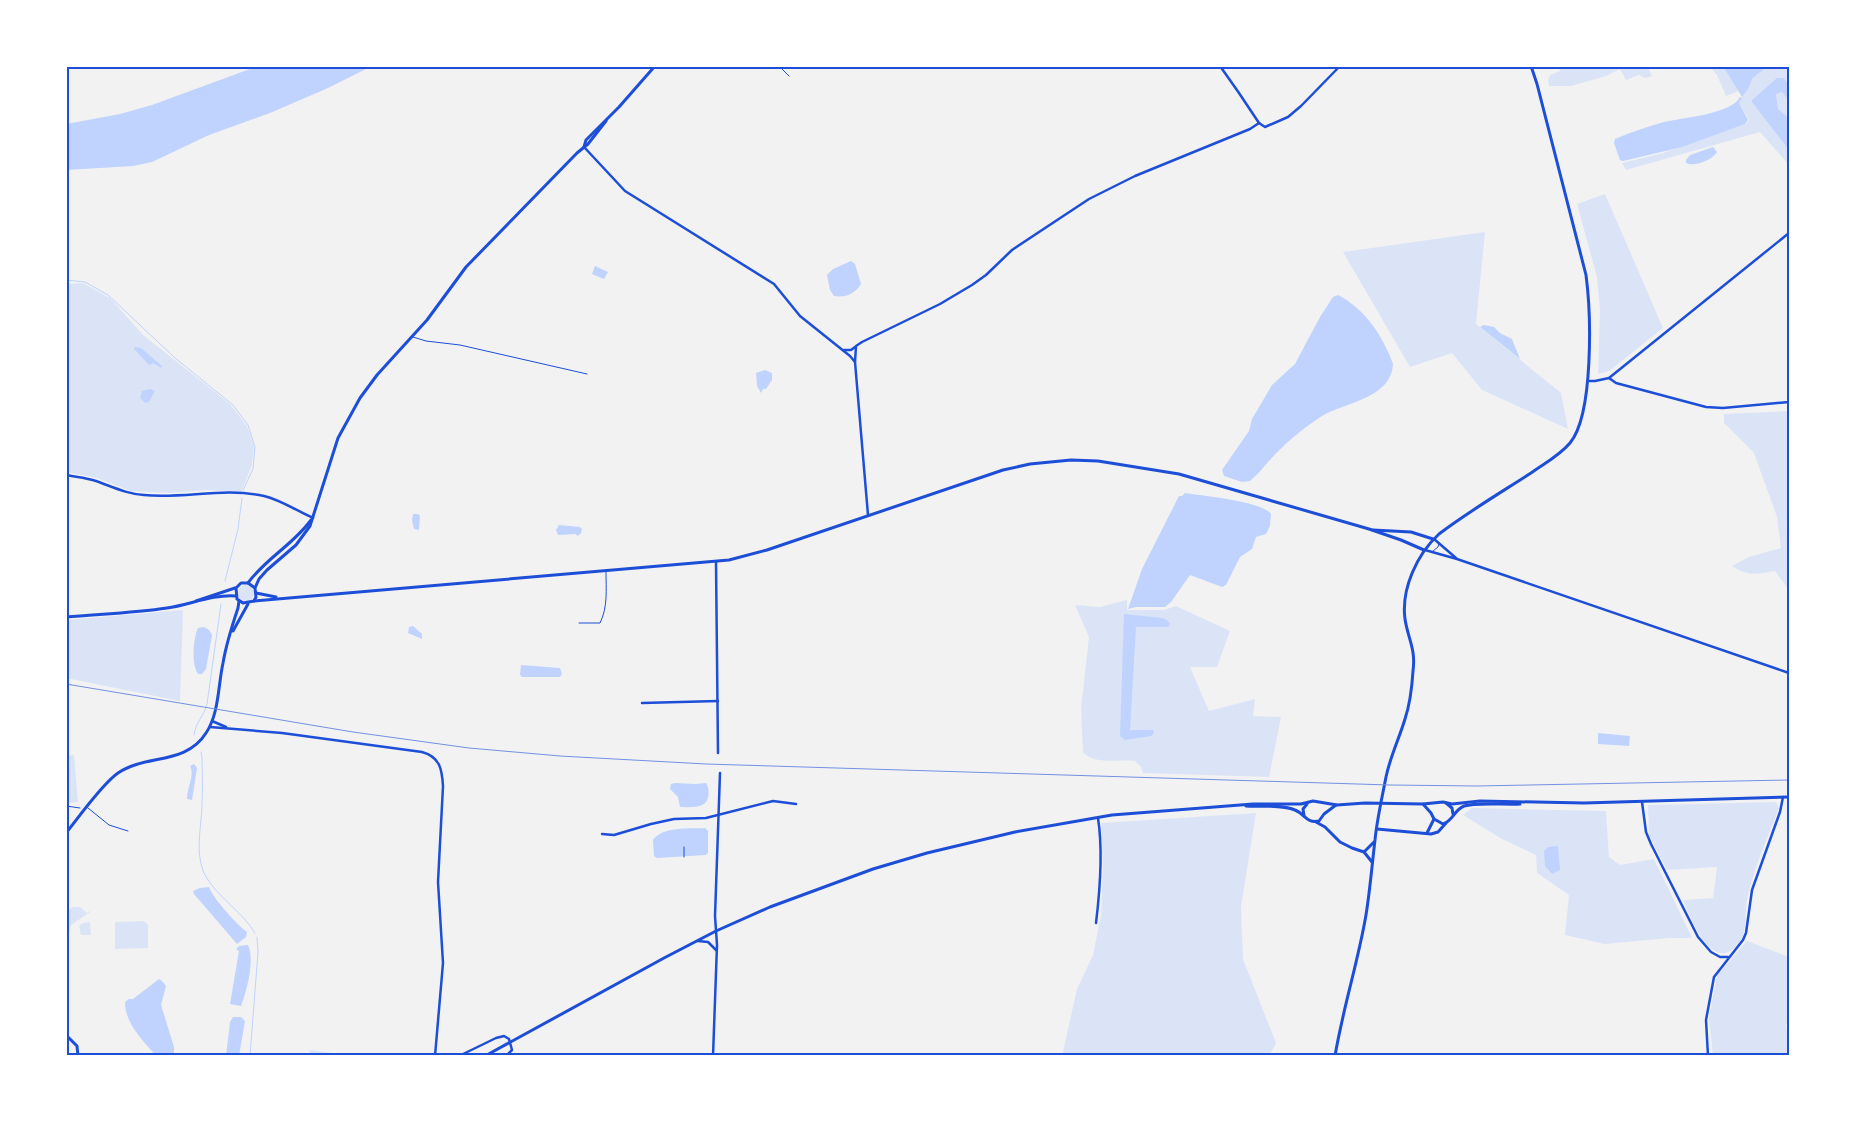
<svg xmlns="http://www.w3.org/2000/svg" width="1855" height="1122" font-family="Roboto,sans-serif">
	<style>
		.green { fill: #dbe4f7; fill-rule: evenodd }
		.water { fill: #bfd3fe }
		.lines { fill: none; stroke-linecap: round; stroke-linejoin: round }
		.stream { stroke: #bfd3fe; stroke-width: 1 }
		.path { stroke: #1d4ed8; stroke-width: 1 }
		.service { stroke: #1d4ed8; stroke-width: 1 }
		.minor { stroke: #1d4ed8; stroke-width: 2.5 }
		.tertiary { stroke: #1d4ed8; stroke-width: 3 }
		.secondary { stroke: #1d4ed8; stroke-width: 3 }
		.rail { stroke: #7290e2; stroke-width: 1 }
		.neatline { fill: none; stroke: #1d4ed8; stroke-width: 2 }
	</style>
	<rect width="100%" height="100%" fill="#f2f2f2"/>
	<g class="green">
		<path d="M1559 66H1650L1648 67 1652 76 1645 78 1639 75 1626 80 1620 69 1606 76 1571 86H1549L1548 80 1550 75 1560 71Z"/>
		<path d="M1709 66H1724L1739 91 1726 96 1717 75Z"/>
		<path d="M1768 66H1789V85L1784 78 1751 101 1789 150V165L1760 132 1626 170 1622 163 1663 153 1747 123 1749 120 1739 103 1750 81Z"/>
		<path d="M1782 92 1789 101V118L1778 109 1776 94Z"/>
		<path d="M1605 194 1663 328 1609 371 1598 374 1600 310 1597 277 1577 204Z"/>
		<path d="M1485 232 1476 324 1561 393 1568 429 1482 390 1452 353 1410 367 1343 252Z"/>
		<path d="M83 283 110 298 143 335 230 404 247 426 254 446 252 465 241 492 207 490 170 493 131 491 97 478 66 472V284ZM143 391H155L148 402 145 403 140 398Z"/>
		<path d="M1789 411V590L1775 571C1756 574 1749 577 1732 566L1749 557 1781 548 1777 517 1754 453 1724 423V414Z"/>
		<circle cx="246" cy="593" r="8"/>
		<path d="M1127 600V610H1164L1176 606 1230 631 1217 667H1190L1209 711 1255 699 1253 716 1281 717 1269 777 1143 773 1141 767 1135 761C1120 759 1093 765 1083 752L1081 708 1089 637 1075 605 1100 607Z"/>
		<path d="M183 610 180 701 66 678V620Z"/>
		<path d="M74 755 78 802 66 803V756Z"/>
		<path d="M1776 802 1779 808C1768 837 1755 865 1748 895 1744 909 1748 927 1741 941 1738 945 1734 949 1730 951 1707 964 1689 914 1683 900L1713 898 1717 867 1667 870 1649 835 1648 805Z"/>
		<path d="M1472 808 1606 811 1609 857 1620 865 1654 859 1692 938H1669L1605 944 1565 935 1569 895 1537 873 1536 855 1502 839 1463 815Z"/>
		<path d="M1256 813 1241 907 1243 959 1276 1043 1269 1056H1062L1077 989 1093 955 1101 915 1103 868 1101 823Z"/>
		<path d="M73 907H80L87 913 89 911 90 912 71 925 66 941V912Z"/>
		<path d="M144 921 148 925V948L115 949V922Z"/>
		<path d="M90 922 91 935H81L79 926 83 923Z"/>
		<path d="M1747 941 1789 957V1011L1786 1028 1789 1029V1056H1713L1709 1018 1717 975Z"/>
		<path d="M310 1050 354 1056H309Z"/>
	</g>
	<g class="water">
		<path d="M258 66H372L328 88 270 113 209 135 152 162 133 166 66 170V124L120 114 152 105Z"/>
		<path d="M1723 66H1768L1752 79 1748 89 1742 97Z"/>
		<path d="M1777 78H1784L1789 85V101L1782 92 1776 94 1778 109 1789 118V150L1751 101Z"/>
		<path d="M1740 97 1742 98 1739 103 1748 120 1745 124 1682 147 1623 161 1620 160 1614 143 1615 139C1631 132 1647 127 1664 122 1681 118 1732 114 1740 97Z"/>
		<path d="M1713 147 1717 152C1713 160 1694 167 1686 163V160L1690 155Z"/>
		<path d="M851 261 855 264 861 284C855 294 845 298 834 296L830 290 827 275 833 269Z"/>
		<path d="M595 266 608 272 604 279 592 274Z"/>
		<path d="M1338 295C1365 309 1383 336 1393 364 1391 400 1342 402 1319 418 1301 430 1283 445 1269 461 1263 468 1257 475 1250 481L1242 482 1224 476 1222 470 1249 431 1252 419 1272 385 1295 364 1320 317 1333 297Z"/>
		<path d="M1484 325 1494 327 1500 333 1512 339 1520 359 1480 327Z"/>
		<path d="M135 347 141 348 162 366 161 368 153 363 149 365 134 349Z"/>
		<path d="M765 370 772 373V380L766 389H763L761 393 757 386 756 373Z"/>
		<path d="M150 389 155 391 149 402 145 403 140 398 142 391Z"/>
		<path d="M1185 493C1203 496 1262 501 1271 514L1270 526 1266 534 1256 537 1252 549 1240 557 1226 585 1222 587 1190 575 1171 602 1165 607H1136L1128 609 1142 569 1179 496H1182Z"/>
		<path d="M413 514H418L420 516 419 530 414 529 412 520Z"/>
		<path d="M559 525 580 527 582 529 581 533 578 536 575 534 558 535 556 530Z"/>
		<path d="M1124 614 1162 618 1167 620 1170 624 1168 627H1136L1130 730H1153L1154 733 1151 736 1125 740 1120 736Z"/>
		<path d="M413 626 422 634V639L408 633 409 627Z"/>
		<path d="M204 627 209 630 212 635 206 669 202 674H198C191 664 193 639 198 628Z"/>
		<path d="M521 665 560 668 562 674 560 677H522L520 675Z"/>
		<path d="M1598 733 1630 736 1629 746 1598 744Z"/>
		<path d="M194 764 197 768 192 800 187 799C187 788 195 775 190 766Z"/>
		<path d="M675 783 695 784 706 783C710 789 710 802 702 805 696 808 686 807 680 807L678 797 670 789 671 784Z"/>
		<path d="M705 828 708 831V853L706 855 657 858 654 856 653 840C663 826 689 829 705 828Z"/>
		<path d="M1558 846 1560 870 1552 874 1545 866 1544 851 1548 847Z"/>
		<path d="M209 887C212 897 238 926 247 932L246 937 237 944 194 894 193 891 200 888Z"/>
		<path d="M248 945C255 960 247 990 241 1006L230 1004 239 951 236 949 239 946Z"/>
		<path d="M159 979 162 981 166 986 161 1005 174 1047V1056H156C143 1040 125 1024 125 1002L129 999H133Z"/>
		<path d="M233 1017H241L245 1021 239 1056H226L230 1022Z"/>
	</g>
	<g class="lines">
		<g class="stream">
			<path d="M66 280 85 282 108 295 175 358 233 405 248 425 255 447 253 469 243 490"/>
			<path d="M225 581 238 529 242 498"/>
			<path d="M194 735C195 723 204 716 207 704L221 604"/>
			<path d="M201 752 202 757C202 772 203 787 202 803 202 825 194 853 205 875 217 897 242 911 255 933"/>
			<path d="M250 1056 258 952 257 937"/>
		</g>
		<g class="path">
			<path d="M66 806 80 808"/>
			<path d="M684 857V847"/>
		</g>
		<g class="service">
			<path d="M779 66 789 76"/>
			<path d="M413 337 426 341 460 345 587 374"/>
			<path d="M1433 551 1438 547 1439 543"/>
			<path d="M579 623H600C608 607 606 589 606 572"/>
			<path d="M88 808 109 825 128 831"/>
		</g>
		<g class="minor">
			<path d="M1220 66 1239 93 1259 123"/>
			<path d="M1259 123 1265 127 1288 117 1301 106 1340 66"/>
			<path d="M584 147 625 191 774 284 800 316 850 356 855 362 868 515"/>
			<path d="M844 350H851L855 347"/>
			<path d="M855 362 856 346 862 342 940 304 972 285 986 275 1012 250 1089 199 1135 176 1250 129 1259 123"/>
			<path d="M1609 378 1616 383 1706 407 1723 408 1789 402"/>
			<path d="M1588 381H1595L1609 378 1789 233"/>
			<path d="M66 475C76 477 87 478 96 481 113 487 127 494 144 495 184 499 224 487 264 496 281 500 297 511 313 518"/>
			<path d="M1434 539 1456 558"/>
			<path d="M1425 550 1457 559 1789 673"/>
			<path d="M716 562 718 753"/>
			<path d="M642 703 718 701"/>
			<path d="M212 721 226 727"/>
			<path d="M210 727 282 733 422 752C440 757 442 769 443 786L438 882 443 963 435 1056"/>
			<path d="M1642 802 1646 832 1651 844 1698 937 1711 952 1720 957H1728"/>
			<path d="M602 834 614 835 651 824 674 819 706 818 773 801 796 804"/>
			<path d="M1096 923C1100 890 1103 850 1098 818"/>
			<path d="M698 941 708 942 716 950"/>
			<path d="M459 1056 496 1038 504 1036 509 1039 512 1050 506 1056"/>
			<path d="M713 1056 717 945 715 916 720 773"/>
			<path d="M1708 1056 1706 1020 1714 977 1743 940 1746 933 1752 890 1780 812 1783 797"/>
		</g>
		<g class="tertiary">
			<path d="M584 147 586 140 619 107 655 66"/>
			<path d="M1373 530 1411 532 1433 539"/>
			<path d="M248 583C266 558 293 545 311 520"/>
			<path d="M255 588 248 583H241L236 588 237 599 243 603 254 601 256 597 255 588 259 579 267 570 296 545 310 526 338 438 360 398 377 375 427 320 466 267 577 153 588 144 606 121"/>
			<path d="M256 593 276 597"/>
			<path d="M196 601 235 588"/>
			<path d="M254 601 729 560 767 550 1003 470 1030 464 1071 460 1098 461 1179 474 1369 529 1401 540 1424 550"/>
			<path d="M66 617C100 614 134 613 167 608 189 605 213 594 236 596"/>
			<path d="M233 631 248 604"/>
			<path d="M1316 822 1325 827 1340 842 1352 848 1364 852 1372 862"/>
			<path d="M1377 829 1431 834 1438 832 1446 823"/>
			<path d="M66 833C79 817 102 784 118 773 146 754 186 765 206 733 219 714 218 686 223 663 226 645 232 626 238 608L239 601"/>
			<path d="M1427 833 1434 819"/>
			<path d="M1364 852 1374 842"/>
			<path d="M66 1035 77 1046 78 1056"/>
			<path d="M1335 1056C1343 1008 1358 962 1366 915 1370 890 1372 865 1375 840 1377 819 1382 798 1386 777 1390 757 1399 739 1405 719 1410 704 1412 687 1413 671 1416 649 1408 639 1405 619 1401 589 1417 554 1439 534 1468 512 1500 493 1531 473 1545 463 1559 456 1570 443 1594 414 1591 313 1586 275L1537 84 1531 66"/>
		</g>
		<g class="secondary">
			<path d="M1446 803 1452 808 1453 814"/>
			<path d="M1423 804 1431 813 1434 819 1443 824C1453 821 1454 810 1464 806 1476 802 1506 805 1520 804"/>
			<path d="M1246 806C1261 807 1281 804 1295 810 1305 814 1307 824 1319 821L1324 814 1336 805"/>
			<path d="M1304 816 1303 809 1307 804"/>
			<path d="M485 1056 664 958 716 931 770 907 873 869 927 853 1015 832 1112 815 1253 804H1301L1313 801 1337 805 1365 803 1423 804 1443 802 1452 804 1480 801 1584 803 1789 797"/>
		</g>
		<path class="rail" d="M66 684 353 732 469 748 560 756 706 764 1390 785 1477 786 1789 780"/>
	</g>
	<rect width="1855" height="1122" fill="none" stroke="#ffffff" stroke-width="135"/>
	<rect x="68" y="68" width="1720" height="986" class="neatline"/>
</svg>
